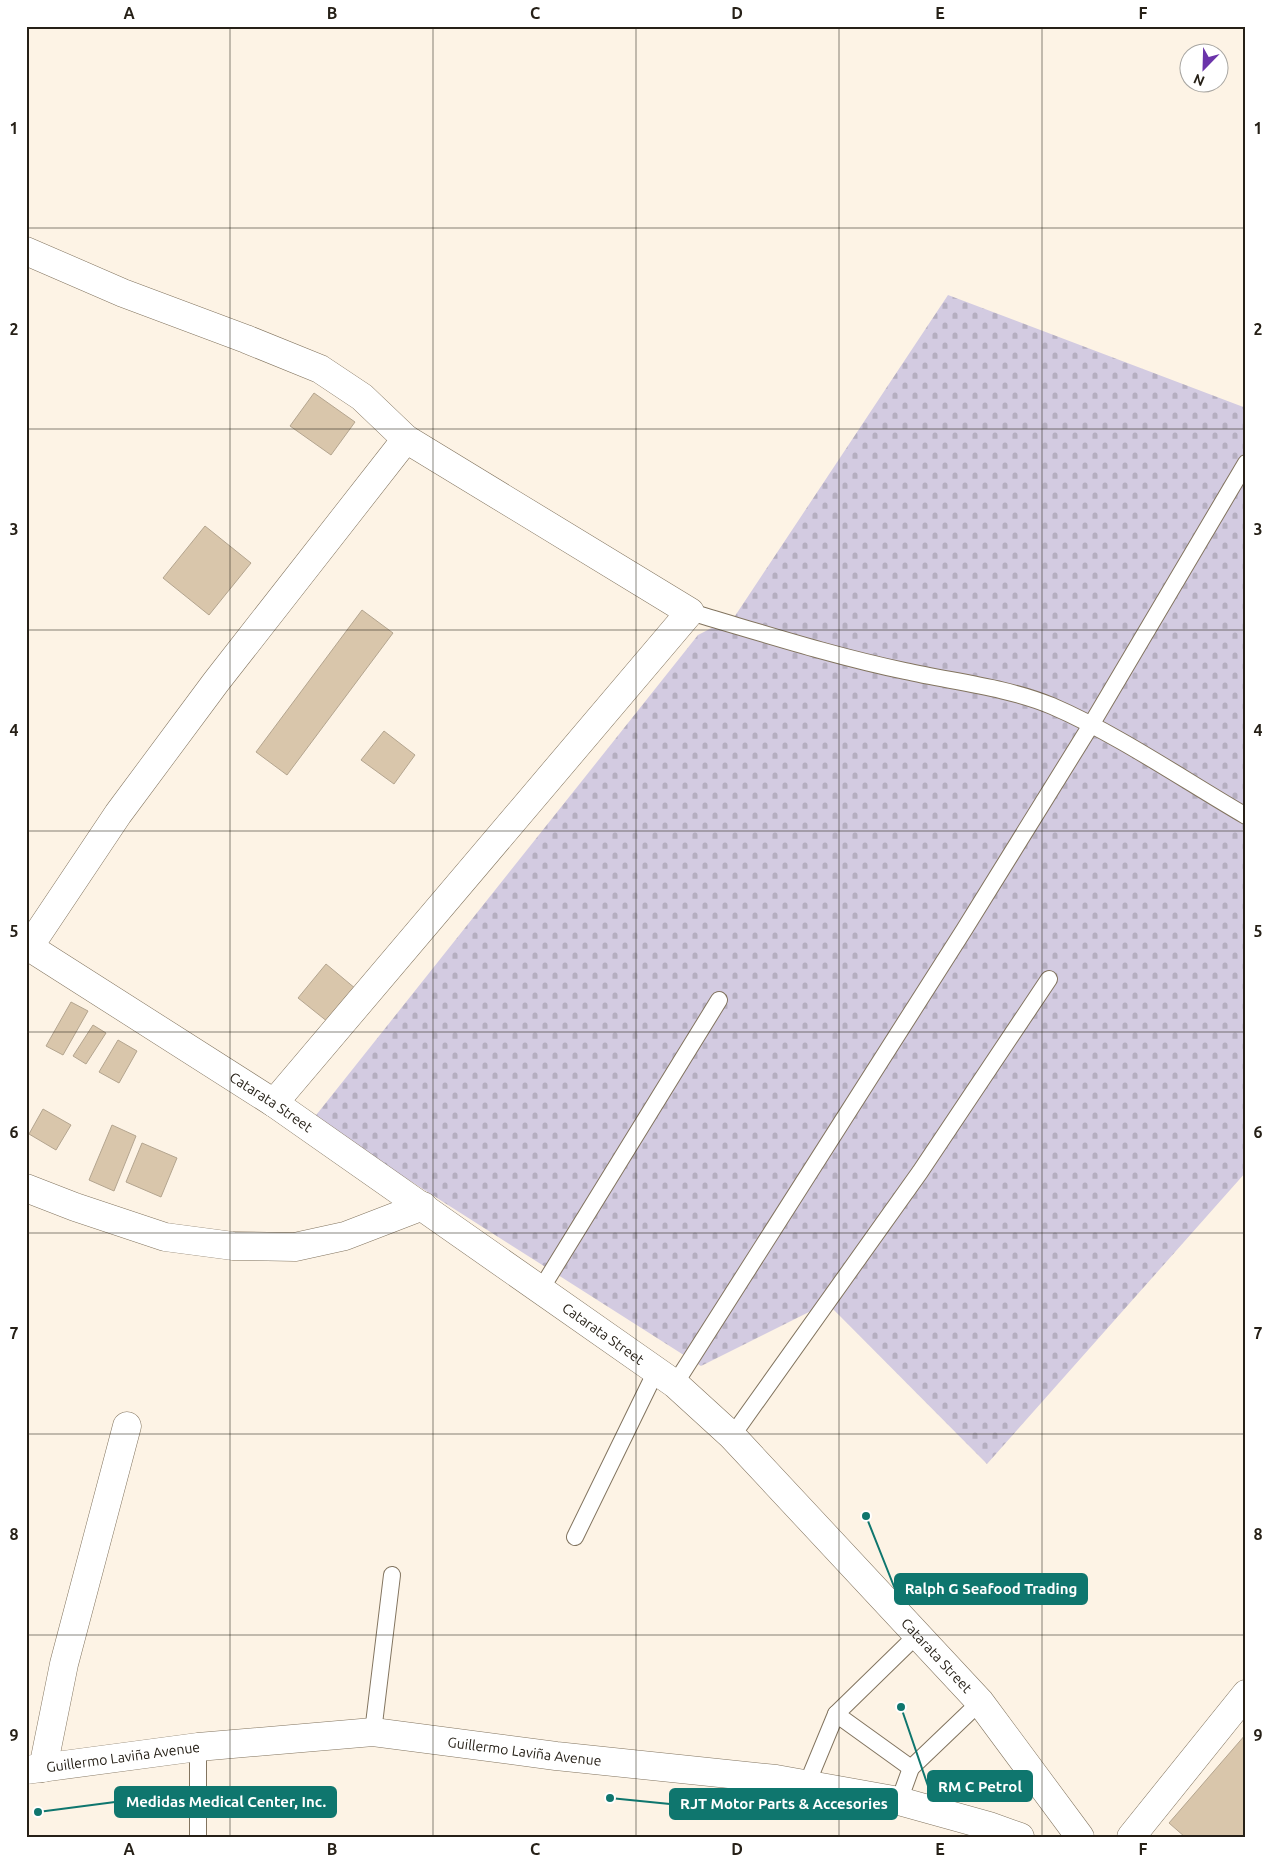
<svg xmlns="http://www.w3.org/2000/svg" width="1272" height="1863" font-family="Ubuntu,sans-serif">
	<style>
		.cemetery { fill: url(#cemetery-stones) }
		.building { fill: #d9c6ab; stroke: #b4a58f }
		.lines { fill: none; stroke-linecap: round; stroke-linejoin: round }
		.service-casing { stroke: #82745f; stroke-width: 18 }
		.minor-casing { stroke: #82745f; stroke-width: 29 }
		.tertiary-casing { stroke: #82745f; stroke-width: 29 }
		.secondary-casing { stroke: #82745f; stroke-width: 29 }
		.service { stroke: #fff; stroke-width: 16 }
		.minor { stroke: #fff; stroke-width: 28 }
		.tertiary { stroke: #fff; stroke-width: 28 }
		.secondary { stroke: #fff; stroke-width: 28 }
		.grid { fill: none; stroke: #262017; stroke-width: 1; stroke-opacity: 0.55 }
		.labels { text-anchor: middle; stroke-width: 4.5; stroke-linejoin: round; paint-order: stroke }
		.street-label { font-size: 14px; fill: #262017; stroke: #fff }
		.leader { fill: none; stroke: #0f766e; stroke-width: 2 }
		.callout-dot { fill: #0f766e; stroke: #fff; stroke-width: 2 }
		.callout { fill: #0f766e; stroke: #0f766e; stroke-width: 2 }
		.callout-label { font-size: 15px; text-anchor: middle; font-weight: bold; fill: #fff }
		.neatline { fill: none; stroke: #262017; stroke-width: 2 }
		.grid-label { font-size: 16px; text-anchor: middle; font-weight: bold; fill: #262017 }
	</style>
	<defs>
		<pattern id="cemetery-stones" width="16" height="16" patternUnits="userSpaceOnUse" patternTransform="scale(1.25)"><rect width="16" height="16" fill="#d3cbe1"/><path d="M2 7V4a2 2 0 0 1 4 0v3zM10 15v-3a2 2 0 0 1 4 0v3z" fill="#b5aec0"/></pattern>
	</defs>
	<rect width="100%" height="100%" fill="#fdf3e5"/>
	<path class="cemetery" d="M948 295 1246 408V1172L987 1464 827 1303 701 1366 313 1119 698 635 735 616Z"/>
	<g class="building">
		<path d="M314 393 355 422 331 455 290 426Z"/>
		<path d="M205 526 251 563 209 615 163 578Z"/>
		<path d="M362 610 393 633 287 775 256 752Z"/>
		<path d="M384 731 415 755 394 784 361 760Z"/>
		<path d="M326 964 356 989 328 1022 298 998Z"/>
		<path d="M71 1002 88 1011 63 1055 46 1046Z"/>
		<path d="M93 1025 106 1033 86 1064 73 1056Z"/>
		<path d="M118 1040 137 1051 119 1083 99 1072Z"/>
		<path d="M43 1109 71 1125 56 1150 29 1134Z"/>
		<path d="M112 1125 136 1136 114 1191 89 1180Z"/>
		<path d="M142 1143 177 1158 161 1197 126 1182Z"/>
		<path d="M1246 1734V1837H1185L1169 1823Z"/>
	</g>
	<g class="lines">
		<g class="service-casing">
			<g id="service">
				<path d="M690 612C762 633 833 656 905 671 954 682 1006 687 1052 706 1117 734 1184 780 1246 816"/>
				<path d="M541 1289 719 1000"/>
				<path d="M675 1384 964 930 1091 725 1246 463"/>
				<path d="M732 1436 920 1172 1049 979"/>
				<path d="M575 1537 656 1371"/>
				<path d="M836 1714 911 1768"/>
				<path d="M373 1732 392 1575"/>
				<path d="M198 1747V1837"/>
				<path d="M807 1784 836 1714 917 1635"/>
				<path d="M899 1801 911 1768 980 1702"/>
			</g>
		</g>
		<g class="minor-casing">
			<g id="minor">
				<path d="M26 251 123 293 246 339 320 369 362 397 406 439"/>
				<path d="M29 947 118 814 216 682 406 439 690 612 274 1103"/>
				<path d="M26 1188 75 1207 165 1237 233 1246 295 1247 345 1236 423 1206"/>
				<path d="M43 1768 64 1664 127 1426"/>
				<path d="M1131 1837 1246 1694"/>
			</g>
		</g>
		<g class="tertiary-casing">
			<g id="tertiary">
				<path id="s1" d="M26 945 274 1103 675 1384 732 1436 980 1702 1080 1837"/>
			</g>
		</g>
		<g class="secondary-casing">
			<g id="secondary">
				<path id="s2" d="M26 1770 198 1747 373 1732 556 1756 776 1779 899 1801 989 1826 1020 1837"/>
			</g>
		</g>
		<use href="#service" class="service"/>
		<use href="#minor" class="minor"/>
		<use href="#tertiary" class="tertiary"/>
		<use href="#secondary" class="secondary"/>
	</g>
	<path class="grid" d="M230 26V1837M433 26V1837M636 26V1837M839 26V1837M1042 26V1837M26 228H1246M26 429H1246M26 630H1246M26 831H1246M26 1032H1246M26 1233H1246M26 1434H1246M26 1635H1246"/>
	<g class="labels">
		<g class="street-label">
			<text dy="5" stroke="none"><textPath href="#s1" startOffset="291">Catarata Street</textPath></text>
			<text dy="5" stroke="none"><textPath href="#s1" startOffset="696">Catarata Street</textPath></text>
			<text dy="5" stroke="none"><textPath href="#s1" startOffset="1161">Catarata Street</textPath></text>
			<text dy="5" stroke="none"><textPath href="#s2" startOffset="502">Guillermo Laviña Avenue</textPath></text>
			<text dy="5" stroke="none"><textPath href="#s2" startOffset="98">Guillermo Laviña Avenue</textPath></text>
		</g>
	</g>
	<path class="leader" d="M866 1516L895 1589M901 1707L928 1786M38 1812L115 1802M610 1798L670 1804"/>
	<g class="callout-dot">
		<circle cx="866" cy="1516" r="5"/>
		<circle cx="901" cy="1707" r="5"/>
		<circle cx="38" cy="1812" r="5"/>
		<circle cx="610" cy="1798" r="5"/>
	</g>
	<g class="callout">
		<rect x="895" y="1574" width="192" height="30" rx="5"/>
		<rect x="928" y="1771" width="104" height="30" rx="5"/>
		<rect x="115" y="1787" width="221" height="30" rx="5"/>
		<rect x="670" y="1789" width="227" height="30" rx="5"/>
	</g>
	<g class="callout-label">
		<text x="991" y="1594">Ralph G Seafood Trading</text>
		<text x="980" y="1792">RM C Petrol</text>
		<text x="226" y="1807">Medidas Medical Center, Inc.</text>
		<text x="784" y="1809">RJT Motor Parts &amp; Accesories</text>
	</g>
	<rect width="1272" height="1863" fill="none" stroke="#ffffff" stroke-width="55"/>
	<g transform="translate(1204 68) rotate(203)"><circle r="24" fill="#ffffff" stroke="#a8a6a2"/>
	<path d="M0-4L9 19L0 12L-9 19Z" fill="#6b34aa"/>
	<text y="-8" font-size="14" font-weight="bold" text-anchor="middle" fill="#262017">N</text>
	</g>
	<rect x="28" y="28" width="1216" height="1808" class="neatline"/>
	<g class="grid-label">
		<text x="129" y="19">A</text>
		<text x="332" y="19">B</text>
		<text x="535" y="19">C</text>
		<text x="737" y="19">D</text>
		<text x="940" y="19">E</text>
		<text x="1143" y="19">F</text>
		<text x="14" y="134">1</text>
		<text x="1258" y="134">1</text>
		<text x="14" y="335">2</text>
		<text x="1258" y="335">2</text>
		<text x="14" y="535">3</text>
		<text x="1258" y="535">3</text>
		<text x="14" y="736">4</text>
		<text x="1258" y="736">4</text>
		<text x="14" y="937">5</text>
		<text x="1258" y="937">5</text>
		<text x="14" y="1138">6</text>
		<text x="1258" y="1138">6</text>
		<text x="14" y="1339">7</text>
		<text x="1258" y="1339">7</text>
		<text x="14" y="1540">8</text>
		<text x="1258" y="1540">8</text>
		<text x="14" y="1741">9</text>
		<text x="1258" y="1741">9</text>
		<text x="129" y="1855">A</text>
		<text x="332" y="1855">B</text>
		<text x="535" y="1855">C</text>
		<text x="737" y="1855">D</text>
		<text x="940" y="1855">E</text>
		<text x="1143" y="1855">F</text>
	</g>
</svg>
